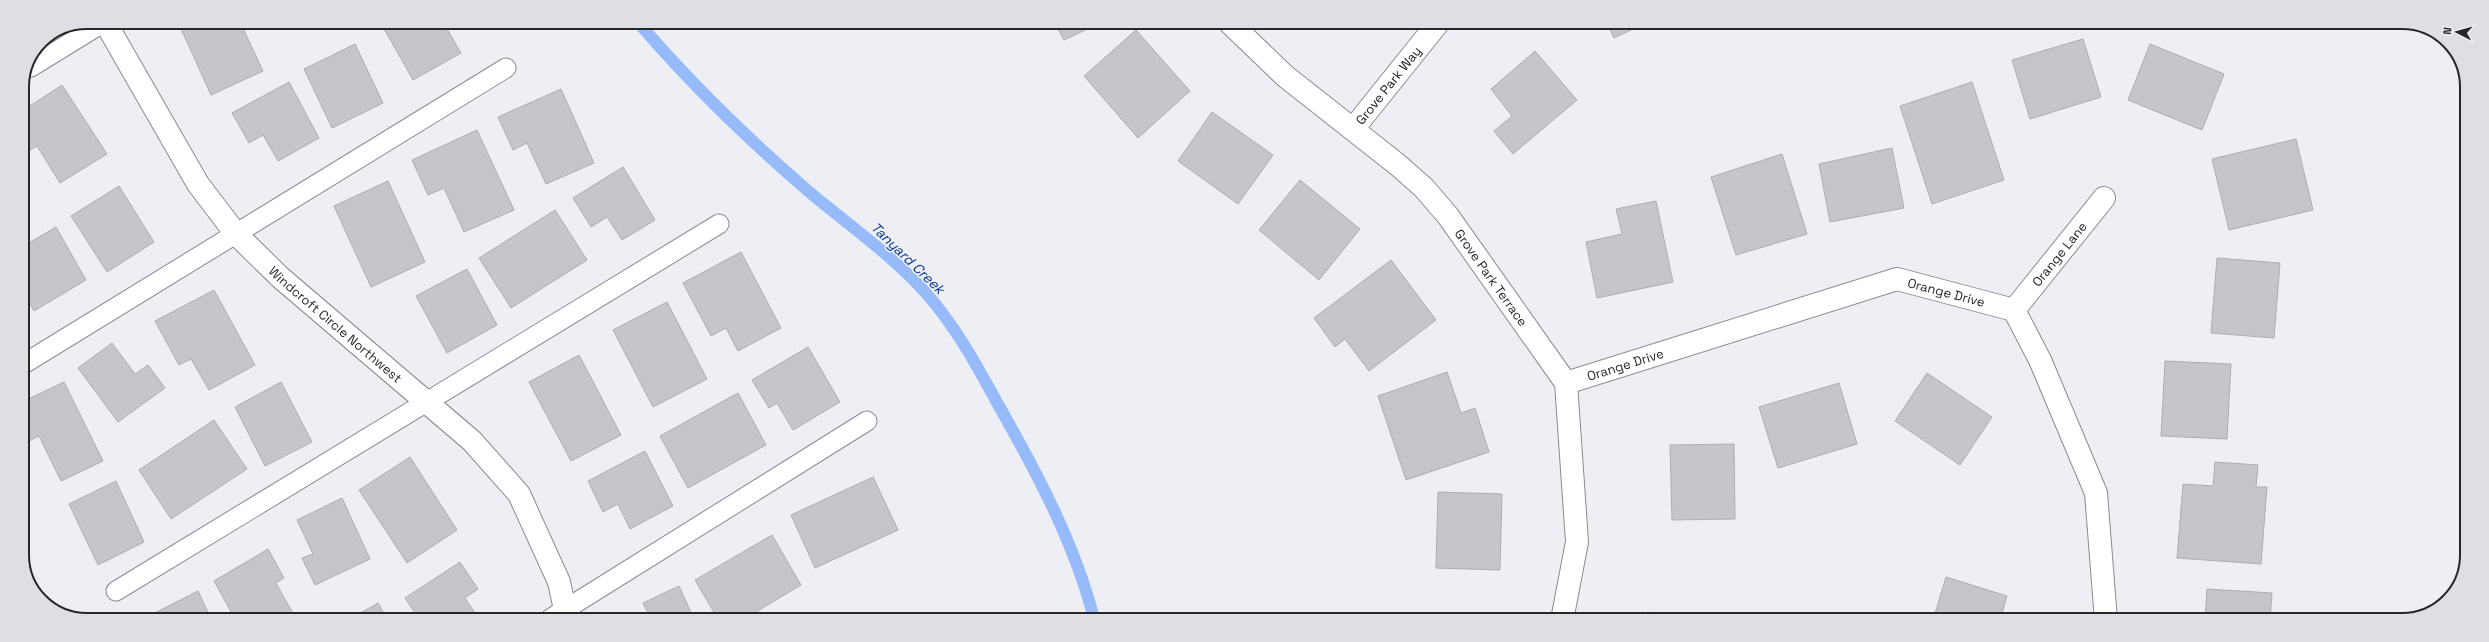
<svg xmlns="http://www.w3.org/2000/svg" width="2489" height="642" font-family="'Space Grotesk',sans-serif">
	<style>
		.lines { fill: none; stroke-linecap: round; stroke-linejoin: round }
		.stream { stroke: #96bafa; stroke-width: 12 }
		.building { fill: #c5c6cb; stroke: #acaeb3 }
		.lane-casing { stroke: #8a8b90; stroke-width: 21 }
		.street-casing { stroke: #8a8b90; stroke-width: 24 }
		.lane { stroke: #fff; stroke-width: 19 }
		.street { stroke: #fff; stroke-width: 22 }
		.labels { text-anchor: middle; stroke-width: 3; stroke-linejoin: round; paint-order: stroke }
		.street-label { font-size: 13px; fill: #262729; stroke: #edeff4 }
		.water-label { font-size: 14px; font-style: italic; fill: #093892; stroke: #edeff4 }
		.rim { fill: none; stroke: #262729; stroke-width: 2 }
	</style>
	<rect width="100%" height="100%" fill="#edeff4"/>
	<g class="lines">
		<path class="stream" d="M638 22C690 83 747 138 807 190 847 224 891 254 926 293 956 327 977 366 999 406 1037 473 1075 544 1094 619"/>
	</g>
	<g class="building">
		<path d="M178 22H247L241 24 263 71 211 95Z"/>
		<path d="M387 22H443L461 53 413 80 382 25Z"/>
		<path d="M1055 23H1100L1064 40Z"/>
		<path d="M1607 23H1646L1614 38Z"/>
		<path d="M1136 30 1190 91 1138 138 1084 76Z"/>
		<path d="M2083 39 2101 97 2030 119 2012 60Z"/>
		<path d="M355 44 383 103 332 128 304 69Z"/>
		<path d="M2150 44 2224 74 2202 130 2128 100Z"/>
		<path d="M1535 51 1577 100 1513 154 1494 131 1512 116 1491 89Z"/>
		<path d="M289 82 319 138 278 161 263 135 249 143 232 113Z"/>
		<path d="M1972 82 2004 180 1932 204 1900 106Z"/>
		<path d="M62 85 107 154 60 183 37 146 27 152 22 144V111Z"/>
		<path d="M561 89 594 163 546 184 527 143 513 150 498 117Z"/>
		<path d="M1212 112 1273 155 1238 204 1178 161Z"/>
		<path d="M477 130 514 210 464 232 444 188 428 195 412 160Z"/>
		<path d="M2296 139 2313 210 2229 230 2212 159Z"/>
		<path d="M1892 148 1904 208 1830 222 1819 164Z"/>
		<path d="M1782 154 1807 234 1736 255 1711 177Z"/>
		<path d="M623 167 655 220 622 240 607 217 591 227 573 198Z"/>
		<path d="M1300 180 1360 229 1319 280 1259 230Z"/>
		<path d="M388 181 425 262 371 287 334 206Z"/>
		<path d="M119 186 154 242 107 272 71 216Z"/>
		<path d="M1656 201 1673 282 1597 298 1586 242 1622 234 1616 209Z"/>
		<path d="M555 210 587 260 511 308 479 258Z"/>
		<path d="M56 227 86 280 34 311 22 290V247Z"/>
		<path d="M741 252 781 328 738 351 726 328 711 336 683 283Z"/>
		<path d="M2217 258 2280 263 2274 338 2211 333Z"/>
		<path d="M1391 260 1436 320 1369 371 1345 339 1335 347 1314 318Z"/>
		<path d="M467 269 497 325 447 353 416 296Z"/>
		<path d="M214 290 255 365 209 390 191 359 179 365 155 321Z"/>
		<path d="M667 302 707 379 653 407 613 330Z"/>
		<path d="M112 343 135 374 148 365 165 388 118 422 78 368Z"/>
		<path d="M808 347 840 402 793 430 777 403 769 408 752 380Z"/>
		<path d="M579 355 621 435 571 461 529 382Z"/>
		<path d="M2165 361 2231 364 2227 439 2161 436Z"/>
		<path d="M1447 372 1461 413 1475 408 1489 452 1406 480 1378 396Z"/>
		<path d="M1927 373 1992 417 1960 465 1895 421Z"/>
		<path d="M64 382 103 461 61 481 39 436 23 444 22 402Z"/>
		<path d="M281 382 312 442 265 466 235 407Z"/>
		<path d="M1839 383 1857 444 1778 468 1759 407Z"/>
		<path d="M738 393 766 445 688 488 660 436Z"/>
		<path d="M214 420 247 469 171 519 139 470Z"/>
		<path d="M1734 444 1735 519 1672 520 1670 445Z"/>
		<path d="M645 451 673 506 630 529 618 504 603 512 588 481Z"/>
		<path d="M410 457 457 530 407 563 359 490Z"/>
		<path d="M2215 462 2258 465 2256 487H2267L2261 564 2177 558 2183 484 2213 486Z"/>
		<path d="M873 477 898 530 815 568 791 515Z"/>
		<path d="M116 481 144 542 98 565 69 504Z"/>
		<path d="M1438 492 1502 494 1500 570 1436 568Z"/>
		<path d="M342 498 370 559 315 585 302 558 313 554 297 520Z"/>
		<path d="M772 535 801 585 744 619H718L695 580Z"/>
		<path d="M268 549 284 578 276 583 296 619H235L214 581Z"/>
		<path d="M460 562 478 589 465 598 479 619H419L405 598Z"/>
		<path d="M1946 577 2007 596 2000 620H1933Z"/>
		<path d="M679 586 694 619H651L643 603Z"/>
		<path d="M2207 589 2272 593 2270 620H2205Z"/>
		<path d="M198 591 211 619H143Z"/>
		<path d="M378 603 387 619H350Z"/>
		<path d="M1647 612 1712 620H1646Z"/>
	</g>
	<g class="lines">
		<g class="lane-casing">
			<g id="lane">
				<path d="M31 67 104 22"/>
				<path d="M22 365 506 68"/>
				<path d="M116 591 719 224"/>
				<path d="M550 619 867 421"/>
			</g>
		</g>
		<g class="street-casing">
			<g id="street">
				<path id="s1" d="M105 22 198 184 236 234 281 278 472 441 519 494 559 582 567 619"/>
				<path id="s2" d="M1230 23 1285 76 1398 165 1424 188 1448 216 1566 383 1577 542 1562 620"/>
				<path id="s3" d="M1353 129 1438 23"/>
				<path id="s4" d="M2014 310 2104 198"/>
				<path id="s5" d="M1566 383 1897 279 2014 310 2040 360 2096 493 2106 620"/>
			</g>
		</g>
		<use href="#lane" class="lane"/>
		<use href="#street" class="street"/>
	</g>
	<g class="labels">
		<g class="street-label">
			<text dy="5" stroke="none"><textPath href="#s3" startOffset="56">Grove Park Way</textPath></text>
			<text dy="5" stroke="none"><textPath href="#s4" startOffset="72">Orange Lane</textPath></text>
			<text dy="5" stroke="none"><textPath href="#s2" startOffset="367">Grove Park Terrace</textPath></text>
			<text dy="5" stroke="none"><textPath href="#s5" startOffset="398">Orange Drive</textPath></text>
			<text dy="5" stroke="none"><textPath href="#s1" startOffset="384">Windcroft Circle Northwest</textPath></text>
			<text dy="5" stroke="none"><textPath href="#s5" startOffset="62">Orange Drive</textPath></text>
		</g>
		<g class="water-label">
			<text transform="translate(908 258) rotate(44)" y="5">Tanyard Creek</text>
		</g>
	</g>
	<path d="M0 0H2489V642H0ZM87 29H2402A58 58 0 0 1 2460 87V555A58 58 0 0 1 2402 613H87A58 58 0 0 1 29 555V87A58 58 0 0 1 87 29Z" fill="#dddfe4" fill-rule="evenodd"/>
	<path class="rim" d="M87 29H2402A58 58 0 0 1 2460 87V555A58 58 0 0 1 2402 613H87A58 58 0 0 1 29 555V87A58 58 0 0 1 87 29Z"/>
	<g transform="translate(2457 32) rotate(276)" stroke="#edeff4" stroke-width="3" paint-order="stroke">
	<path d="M0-3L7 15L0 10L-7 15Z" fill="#262729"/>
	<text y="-6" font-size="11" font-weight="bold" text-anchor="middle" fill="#262729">N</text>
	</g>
</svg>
